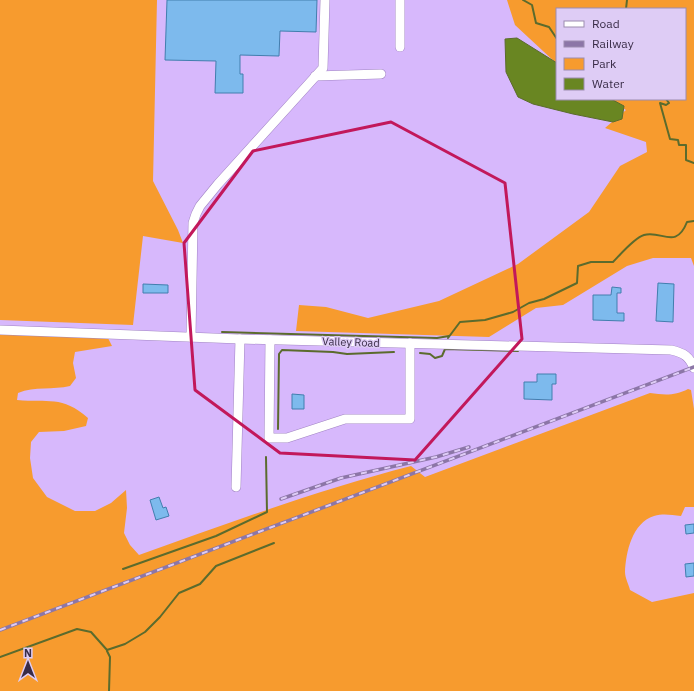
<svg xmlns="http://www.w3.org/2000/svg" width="694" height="691" font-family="'IBM Plex Sans',sans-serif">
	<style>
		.green { fill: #f79b2e }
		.water { fill: #698622; stroke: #5b6b2d }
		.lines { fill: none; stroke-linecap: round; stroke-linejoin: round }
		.stream { stroke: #5b6b2d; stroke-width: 2 }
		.building { fill: #7dbaed; stroke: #427eae }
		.minor-casing { stroke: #a184c3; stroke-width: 10 }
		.minor { stroke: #fff; stroke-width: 9 }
		.rail-casing { stroke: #8c76a7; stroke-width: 3.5 }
		.rail { stroke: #deccf5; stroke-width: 2; stroke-dasharray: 6; stroke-linecap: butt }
		.marked { fill: none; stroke: #c2185b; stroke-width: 3; stroke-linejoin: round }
		.labels { text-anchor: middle; stroke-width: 3; stroke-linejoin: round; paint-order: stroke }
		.street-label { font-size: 11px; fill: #392c47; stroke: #deccf5 }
	</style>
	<rect width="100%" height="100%" fill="#d7b8fc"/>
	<g class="green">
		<path d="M0 0H157L153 181 178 230 183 243 143 236 133 325 0 320Z"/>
		<path d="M507 0H694V266L691 258H653L627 266 563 305 536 308 489 337 296 331 299 305 326 307 368 318 439 301 518 264 589 212 620 166 647 152 646 142 605 128 626 110 608 99H685V9H557V64L515 25Z"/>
		<path d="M0 334 108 338 112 346 75 352 73 363 76 378 70 386C53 390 35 386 18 393L17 400C48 403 62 395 88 418L86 426 64 431 39 432 31 442 30 458 33 478 47 497 75 511H95L111 503 126 490 127 508 124 533 130 545 139 555C229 523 318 490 411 466L425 477 650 393C664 395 675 396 688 389L691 390 694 409V507H685L681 516C671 515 664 513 654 516 632 523 626 552 625 572 625 578 629 585 630 590L652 602 694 593V691H0Z"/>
	</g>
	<path class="water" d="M517 38 557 63V99H611L624 106 622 119 613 122 573 114 533 104 518 97 506 72 505 39Z"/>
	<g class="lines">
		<g class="stream">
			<path d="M523 0 532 5 536 23 549 27 557 39"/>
			<path d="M626 9 627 0"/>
			<path d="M666 99 669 103 666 105 660 103 670 139 678 140 679 145H686V160L694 163"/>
			<path d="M222 332 437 338 449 336"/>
			<path d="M448 338 460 322 485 320 513 312 529 303 544 299 577 283 578 266 591 262H613C620 255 634 238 644 235 662 230 676 250 687 222L694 221"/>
			<path d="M420 353 430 354 435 358 442 356 445 349 518 351"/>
			<path d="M278 429 279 354 282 350 333 352 347 354 394 352"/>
			<path d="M123 569 216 536 267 512 266 457"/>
			<path d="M107 651 110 657 109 691"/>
			<path d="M0 657 77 629 91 632 107 650 125 644 145 632 160 617 179 593 200 584 216 566 274 543"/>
		</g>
	</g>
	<g class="building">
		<path d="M167 0H317L316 32 280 31 279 56 240 55V74H243V93H215L216 61 165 60Z"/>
		<path d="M658 283 674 284 673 322 656 321Z"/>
		<path d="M143 284 168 285V293H143Z"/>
		<path d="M612 287 621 288V293H617V313H624V321L593 320V295H611Z"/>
		<path d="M537 374H556V384H552V400L524 399V382H537Z"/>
		<path d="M292 394 304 395V409H292Z"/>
		<path d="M159 497 163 508 166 507 169 516 156 520 150 500Z"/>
		<path d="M694 524V533L686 534 685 525Z"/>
		<path d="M694 563V576L686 577 685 564Z"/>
	</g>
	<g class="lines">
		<g class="minor-casing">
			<g id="minor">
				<path d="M400 47V0"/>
				<path d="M315 76 381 74"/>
				<path d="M0 330 240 339 671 350C684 353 689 356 694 368"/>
				<path d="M191 337 193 223 196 214 200 206 218 184 323 68 325 0"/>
				<path d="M270 340 269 438H287L345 419H410V343"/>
				<path d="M236 487 240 339"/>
			</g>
		</g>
		<use href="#minor" class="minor"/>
		<g class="rail-casing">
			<g id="rail">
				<path d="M281 499 341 478 436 457 469 447"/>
				<path d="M0 630 694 367"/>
			</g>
		</g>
		<use href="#rail" class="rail"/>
	</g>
	<path class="marked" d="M391 122 505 183 522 339 415 460 280 453 195 390 184 243 253 151Z"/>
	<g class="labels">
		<g class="street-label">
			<text transform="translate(351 342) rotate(2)" y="4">Valley Road</text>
		</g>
	</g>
	<rect x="556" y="8" width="130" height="92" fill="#deccf5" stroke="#9c8caf"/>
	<rect x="564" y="21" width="20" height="6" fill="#ffffff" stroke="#9c8caf"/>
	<text x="592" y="28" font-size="12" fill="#392c47">Road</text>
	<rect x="564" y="41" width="20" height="6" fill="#8c76a7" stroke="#9c8caf"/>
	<text x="592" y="48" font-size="12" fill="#392c47">Railway</text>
	<rect x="564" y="58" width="20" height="12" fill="#f79b2e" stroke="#9c8caf"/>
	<text x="592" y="68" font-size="12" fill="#392c47">Park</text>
	<rect x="564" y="78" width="20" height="12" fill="#698622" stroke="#9c8caf"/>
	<text x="592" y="88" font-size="12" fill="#392c47">Water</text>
	<g transform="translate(28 663)" stroke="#deccf5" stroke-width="3" paint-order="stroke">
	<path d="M0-3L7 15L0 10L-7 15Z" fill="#392c47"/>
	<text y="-6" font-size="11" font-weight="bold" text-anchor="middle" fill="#392c47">N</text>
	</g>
</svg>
